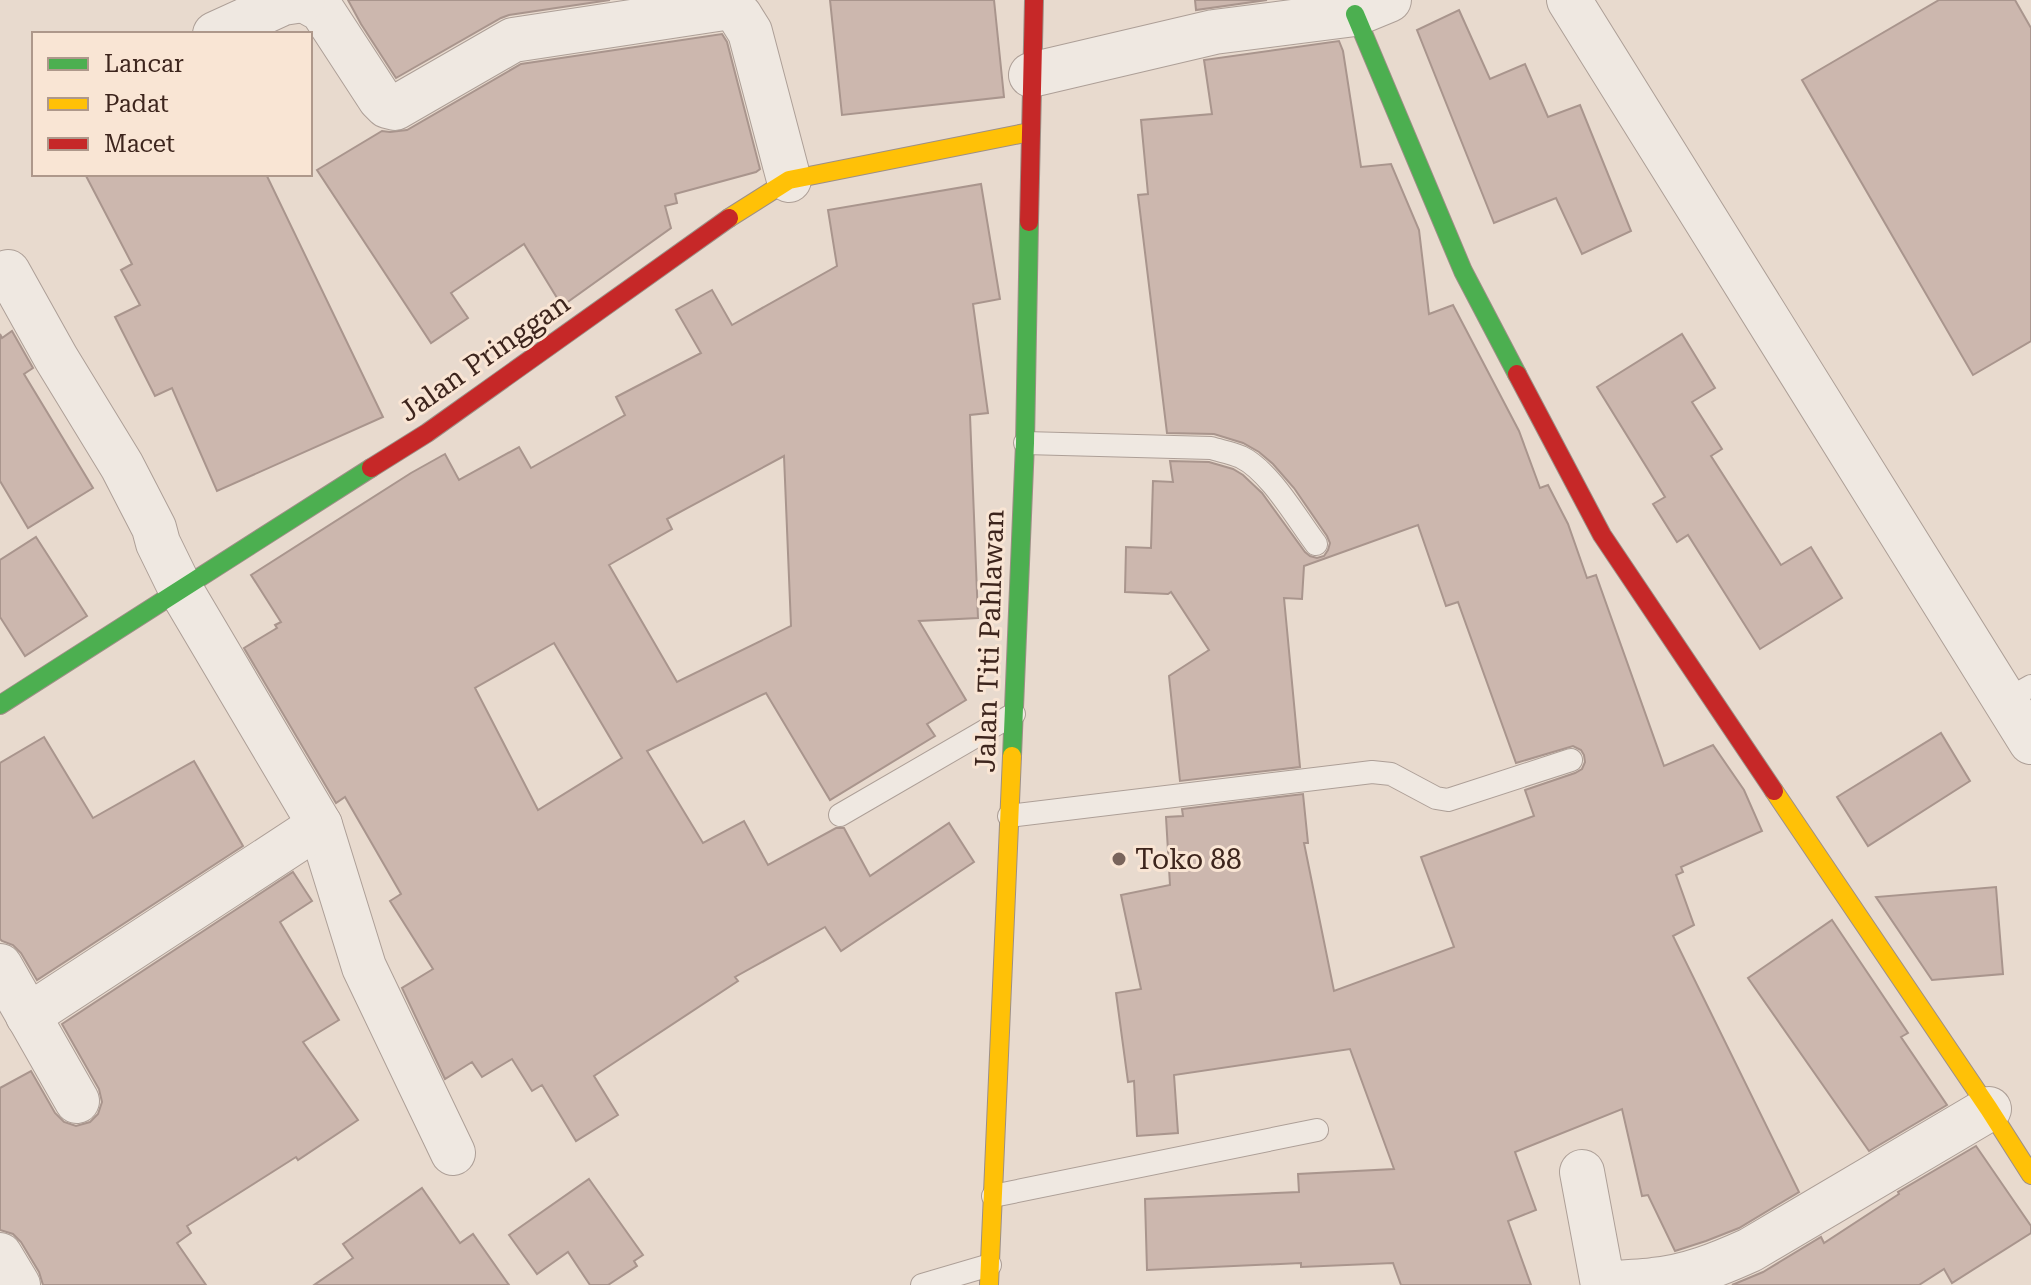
<svg xmlns="http://www.w3.org/2000/svg" width="2031" height="1285" font-family="'Roboto Serif',serif">
	<style>
		.building { fill: #ccb7ae; stroke: #a9958d; stroke-width: 2; fill-rule: evenodd }
		.lines { fill: none; stroke-linecap: round; stroke-linejoin: round }
		.lane-casing { stroke: #ad9f97; stroke-width: 24 }
		.street-casing { stroke: #ad9f97; stroke-width: 46 }
		.fast-casing { stroke: #9d8f86; stroke-width: 20 }
		.slow-casing { stroke: #9d8f86; stroke-width: 20 }
		.jam-casing { stroke: #9d8f86; stroke-width: 20 }
		.lane { stroke: #efe8e1; stroke-width: 22 }
		.street { stroke: #efe8e1; stroke-width: 44 }
		.fast { stroke: #4caf50; stroke-width: 18 }
		.slow { stroke: #ffc107; stroke-width: 18 }
		.jam { stroke: #c62828; stroke-width: 18 }
		.poi-dot { fill: #79645b; stroke: #f9e5d4; stroke-width: 3 }
		.labels { text-anchor: middle; stroke-width: 6; stroke-linejoin: round; paint-order: stroke }
		.street-label { font-size: 28px; fill: #3d251d; stroke: #f9e5d4 }
		.poi-label { font-size: 28px; fill: #3d251d; stroke: #f9e5d4; text-anchor: start }
	</style>
	<rect width="100%" height="100%" fill="#e8dace"/>
	<g class="building">
		<path d="M348 0H610L509 15 501 18 396 78 361 24Z"/>
		<path d="M830 0H994L1004 97 842 115Z"/>
		<path d="M1195 0H1267L1196 10Z"/>
		<path d="M1939 0H2015L2031 28V341L1973 375 1802 80Z"/>
		<path d="M1459 10 1490 79 1525 64 1548 117 1580 105 1631 231 1582 254 1556 198 1494 223 1417 30Z"/>
		<path d="M722 34 727 42 760 169 756 172 675 194 677 203 665 206 671 228 562 306 524 244 451 293 468 318 431 343 317 170 382 131 390 132 407 130 521 64Z"/>
		<path d="M1339 41 1343 51 1361 167 1391 164 1419 230 1429 314 1453 305 1519 431 1540 488 1548 485 1568 524 1587 578 1596 575 1664 766 1713 745 1744 790 1762 831 1681 867 1683 872 1676 875 1694 925 1673 936 1799 1192 1739 1228 1706 1241 1675 1251 1648 1195 1642 1196 1622 1109 1515 1152 1536 1210 1508 1221 1531 1285H1401L1393 1263 1301 1267V1263L1147 1270 1145 1199 1299 1192 1298 1174 1394 1169 1350 1049 1174 1075 1178 1133 1137 1136 1134 1081 1128 1082 1116 993 1141 989 1121 895 1170 885 1166 817 1183 816 1182 809 1303 794 1308 843H1304L1334 991 1454 947 1421 857 1534 816 1525 790 1575 773 1582 769 1585 762 1584 755 1581 750 1573 746 1516 763 1458 602 1446 606 1418 525 1304 566 1302 599 1284 598 1300 767 1180 781 1169 676 1209 650 1171 592 1168 594 1125 592 1126 547 1151 548 1153 481 1173 482 1170 461 1209 462 1233 469 1243 475 1262 493 1305 552 1310 556 1317 558 1324 556 1328 550 1330 543 1327 536 1294 488 1273 464 1259 452 1243 443 1214 434 1167 433 1138 195 1148 194 1141 120 1212 114 1204 60Z"/>
		<path d="M85 174H266L383 417 217 491 172 388 155 396 115 317 140 305 121 270 132 264Z"/>
		<path d="M981 184 1000 299 973 304 988 413 970 415 978 618 919 621 966 700 927 724 935 736 830 800 766 693 647 751 703 843 744 821 768 865 836 828H844L870 876 949 823 974 862 841 951 825 927 735 977 738 981 594 1076 618 1115 576 1141 542 1085 532 1091 512 1059 482 1077 472 1062 445 1079 402 988 433 969 390 901 401 894 345 797 336 803 244 648 277 628 275 625 281 622 251 575 411 473 445 454 459 480 519 447 531 468 625 415 616 397 701 353 676 310 712 290 732 325 837 266 828 210ZM784 456 791 626 677 682 609 565 672 529 667 519ZM554 643 622 758 538 810 475 688Z"/>
		<path d="M12 331 33 368 24 374 93 488 28 528 0 481V334L2 338Z"/>
		<path d="M1682 334 1715 388 1692 402 1722 449 1711 456 1781 565 1811 547 1842 598 1760 649 1688 535 1677 542 1653 504 1665 497 1597 387Z"/>
		<path d="M36 537 87 616 25 656 0 617V560Z"/>
		<path d="M1941 733 1970 781 1868 846 1837 797Z"/>
		<path d="M44 737 93 818 194 761 243 846 37 980 21 953 13 945 2 941 0 939V763Z"/>
		<path d="M293 872 312 901 280 922 339 1020 303 1042 358 1120 298 1160 296 1157 187 1226 191 1233 177 1243 206 1285H43L39 1272 21 1242 13 1234 0 1230V1088L31 1071 55 1113 64 1122 76 1126 90 1122 98 1114 102 1102 99 1089 62 1024Z"/>
		<path d="M1996 887 2003 974 1932 980 1876 897Z"/>
		<path d="M1832 920 1908 1033 1901 1037 1947 1105 1869 1151 1748 978Z"/>
		<path d="M1976 1146 2031 1226V1233L1952 1283 1944 1269 1919 1285H1732L1763 1272 1821 1237 1824 1243 1899 1194 1898 1192Z"/>
		<path d="M589 1179 643 1255 634 1261 637 1266 608 1285H590L568 1252 537 1274 509 1235Z"/>
		<path d="M422 1188 460 1243 473 1234 509 1285H314L353 1258 343 1244Z"/>
	</g>
	<g class="lines">
		<g class="lane-casing">
			<g id="lane">
				<path d="M1025 443 1211 448C1221 451 1232 453 1241 457 1270 471 1297 519 1316 544"/>
				<path d="M2006 700 2031 686"/>
				<path d="M840 815 1014 714"/>
				<path d="M1009 816 1372 772 1391 774 1436 798 1448 800 1571 760"/>
				<path d="M993 1196 1317 1130"/>
				<path d="M922 1285 990 1265"/>
			</g>
		</g>
		<g class="street-casing">
			<g id="street">
				<path d="M304 0 322 10 380 99 387 106 395 108 513 40 724 8 732 9 740 16 750 32 789 180"/>
				<path d="M1569 0 2031 742"/>
				<path d="M215 34 283 3 303 0"/>
				<path d="M1031 75 1214 32 1355 14 1389 0"/>
				<path d="M8 272 56 358 122 466 154 528 158 543 181 590 320 825 364 967 453 1153"/>
				<path d="M0 966 77 1101"/>
				<path d="M28 1016 320 825"/>
				<path d="M1582 1172 1603 1285C1620 1282 1636 1282 1653 1280 1687 1277 1719 1264 1750 1250L1989 1109"/>
				<path d="M0 1255 18 1285"/>
			</g>
		</g>
		<g class="fast-casing">
			<g id="fast">
				<path d="M1355 14 1463 271 1517 374"/>
				<path d="M0 705 371 468"/>
				<path d="M1012 756 1025 443 1029 222"/>
			</g>
		</g>
		<g class="slow-casing">
			<g id="slow">
				<path d="M729 218 789 180 1030 132"/>
				<path d="M1774 791 1989 1109 2031 1175"/>
				<path d="M989 1285 1012 756"/>
			</g>
		</g>
		<g class="jam-casing">
			<g id="jam">
				<path d="M1029 222 1034 0"/>
				<path d="M1517 374 1602 535 1774 791"/>
				<path d="M371 468 427 433 729 218"/>
			</g>
		</g>
		<use href="#lane" class="lane"/>
		<use href="#street" class="street"/>
		<use href="#fast" class="fast"/>
		<use href="#slow" class="slow"/>
		<use href="#jam" class="jam"/>
	</g>
	<circle class="poi-dot" cx="1119" cy="859" r="8"/>
	<g class="labels">
		<g class="street-label">
			<text transform="translate(484 357) rotate(-35)" y="10">Jalan Pringgan</text>
			<text transform="translate(989 641) rotate(-88)" y="10">Jalan Titi Pahlawan</text>
		</g>
		<g class="poi-label">
			<text x="1135" y="869">Toko 88</text>
		</g>
	</g>
	<rect x="32" y="32" width="280" height="144" fill="#f9e5d4" stroke="#ae988b" stroke-width="2"/>
	<rect x="48" y="58" width="40" height="12" fill="#4caf50" stroke="#ae988b" stroke-width="2"/>
	<text x="104" y="72" font-size="24" fill="#3d251d">Lancar</text>
	<rect x="48" y="98" width="40" height="12" fill="#ffc107" stroke="#ae988b" stroke-width="2"/>
	<text x="104" y="112" font-size="24" fill="#3d251d">Padat</text>
	<rect x="48" y="138" width="40" height="12" fill="#c62828" stroke="#ae988b" stroke-width="2"/>
	<text x="104" y="152" font-size="24" fill="#3d251d">Macet</text>
</svg>
